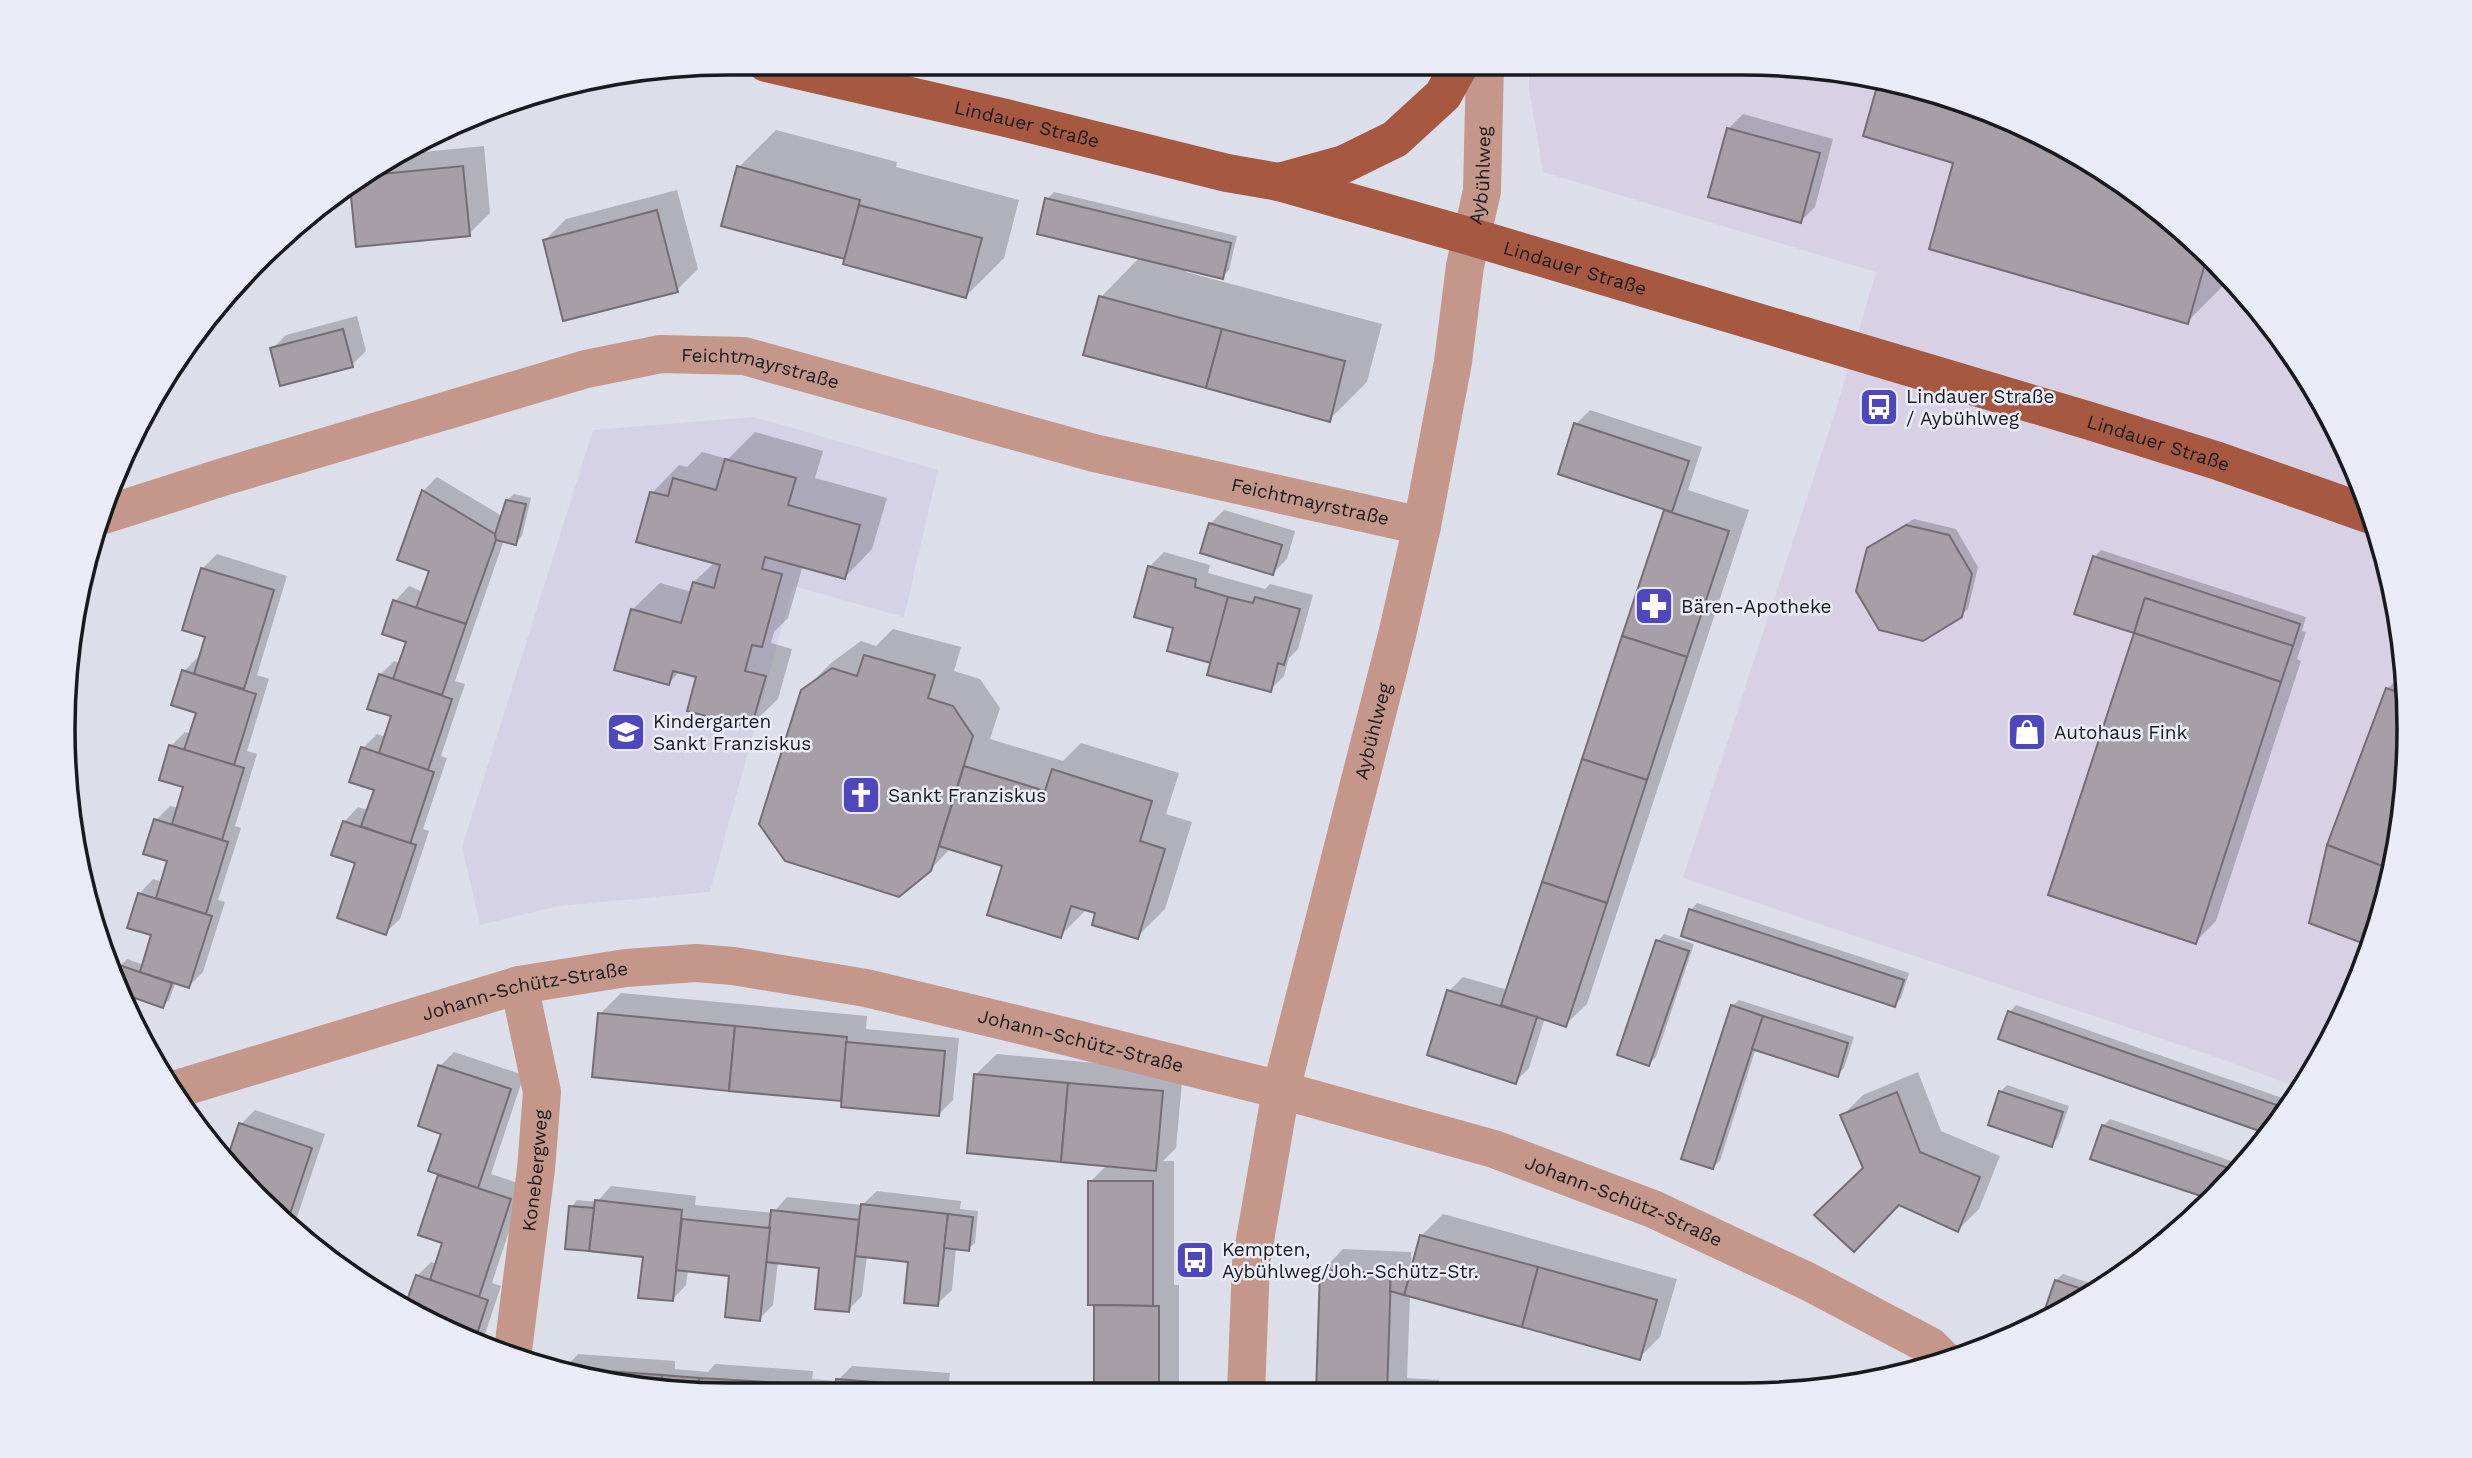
<svg xmlns="http://www.w3.org/2000/svg" width="2472" height="1458" font-family="'Work Sans',sans-serif">
	<style>
		.commercial { fill: #d8d1e6 }
		.education { fill: #d5d2e8 }
		.shadow { fill: #0003 }
		.building { fill: #a79fa8; stroke: #746d75; stroke-width: 2 }
		.lines { fill: none; stroke-linecap: round; stroke-linejoin: round }
		.minor { stroke: #c4978a; stroke-width: 38 }
		.major { stroke: #a65841; stroke-width: 38 }
		.labels { text-anchor: middle; stroke-width: 5; stroke-linejoin: round; paint-order: stroke }
		.street-label { font-size: 19px; fill: #191a1e; stroke: #e9ecf6 }
		.poi-label { font-size: 19px; fill: #191a1e; stroke: #e9ecf6; text-anchor: start }
		.rim { fill: none; stroke: #191a1e; stroke-width: 3.5 }
	</style>
	<rect width="100%" height="100%" fill="#dcdee9"/>
	<path class="commercial" d="M1529 64H1787L1957 98 2113 175 2214 258 2297 359 2358 474 2396 599 2409 729 2396 859 2358 983 2302 1089 2213 1056 1683 878 1838 403 1876 272 1543 172 1529 89Z"/>
	<path class="education" d="M754 417 938 470 904 617 793 586 710 892 559 906 480 925 462 847 593 430Z"/>
	<g class="shadow">
		<path d="M1880 83 1957 98 2113 175 2214 258 2228 275 2225 284 2187 322 1956 161 1865 135Z"/>
		<path d="M1743 114 1833 139 1815 207 1801 221 1710 196 1729 128Z"/>
		<path d="M776 130 897 162 896 167 1019 200 1004 258 966 296 847 258 739 167Z"/>
		<path d="M484 146 490 213 469 234 352 186 413 153Z"/>
		<path d="M677 190 698 269 677 290 545 240 566 219Z"/>
		<path d="M1054 192 1237 236 1229 270 1222 277 1187 268 1186 272 1382 324 1367 382 1329 420 1101 297 1140 257 1047 199Z"/>
		<path d="M357 316 366 351 352 365 272 349 286 335Z"/>
		<path d="M1590 410 1702 447 1688 490 1749 510 1587 1004 1565 1025 1545 1018 1529 1068 1515 1082 1449 991 1463 977 1508 990 1667 509 1576 424Z"/>
		<path d="M755 432 823 451 815 478 887 498 872 549 845 577 803 565 788 618 774 632 771 643 792 649 778 699 750 726 698 676 680 671 669 683 632 610 660 583 692 592 694 582 715 562 652 493 679 465 687 467 702 452 728 459Z"/>
		<path d="M437 477 502 516 507 500 514 494 531 498 522 536 516 543 504 540 455 681 465 684 441 756 447 758 423 829 429 831 400 919 385 933 357 862 344 822 358 807 368 810 376 788 363 748 377 734 386 737 394 715 380 675 394 661 401 663 408 641 384 633 395 601 409 586 423 592 431 570 423 491Z"/>
		<path d="M1224 510 1295 531 1287 559 1273 573 1210 524Z"/>
		<path d="M1914 519 1956 529 1978 567 1968 609 1960 616 1868 549 1876 542Z"/>
		<path d="M2101 550 2306 617 2302 631 2306 632 2297 659 2301 661 2216 921 2195 942 2136 632 2094 557Z"/>
		<path d="M1164 552 1210 565 1208 573 1265 589 1270 584 1313 595 1298 649 1289 658 1284 676 1270 690 1213 662 1175 627 1136 616 1150 566Z"/>
		<path d="M217 554 287 576 257 675 269 679 247 751 257 754 235 826 241 828 218 900 225 902 203 972 189 986 176 982 169 1000 162 1006 120 966 127 959 144 965 153 934 139 894 153 879 163 882 170 859 156 820 170 806 179 808 185 786 171 746 185 732 191 734 198 712 184 671 198 657 201 658 207 636 202 569Z"/>
		<path d="M893 629 961 647 954 671 980 679 1000 708 990 739 1063 761 1081 743 1179 773 1166 814 1192 822 1165 909 1137 937 1098 912 1087 909 1060 936 1004 865 951 848 930 870 803 691 831 663 861 641 876 646Z"/>
		<path d="M2402 675 2404 676 2409 729 2396 859 2370 945 2387 689Z"/>
		<path d="M1697 903 1909 973 1901 998 1895 1005 1691 910Z"/>
		<path d="M1664 934 1694 944 1656 1057 1649 1064 1658 941Z"/>
		<path d="M621 993 867 1016 866 1029 959 1038 953 1100 938 1115 843 1100 594 1076 600 1014Z"/>
		<path d="M1739 1000 1854 1037 1844 1068 1837 1075 1756 1048 1720 1161 1713 1167 1732 1006Z"/>
		<path d="M2016 1005 2294 1102 2269 1132 2001 1038 2010 1012Z"/>
		<path d="M454 1052 524 1075 491 1174 524 1185 492 1283 501 1286 482 1343 429 1317 417 1276 431 1262 437 1264 445 1242 420 1234 440 1173 443 1133 440 1066Z"/>
		<path d="M997 1054 1183 1071 1176 1148 1163 1161H1174V1285H1179V1394H1095V1304L1090 1182 1107 1165 975 1075Z"/>
		<path d="M1918 1072 1941 1131 2000 1156 1979 1209 1958 1230 1865 1168 1842 1116 1863 1095Z"/>
		<path d="M2007 1085 2069 1106 2058 1138 2051 1145 2000 1092Z"/>
		<path d="M255 1110 325 1134 295 1223 228 1160 241 1124Z"/>
		<path d="M2110 1119 2243 1165 2215 1199 2092 1158 2103 1126Z"/>
		<path d="M611 1186 696 1196 695 1205 773 1213 787 1197 862 1205 877 1191 961 1201 960 1209 978 1211 975 1243 968 1249 956 1248 952 1290 937 1304 910 1260 867 1255 862 1296 848 1310 821 1266 778 1261 773 1305 759 1319 731 1275 688 1270 686 1285 672 1300 645 1255 566 1247 571 1207 577 1200 597 1202Z"/>
		<path d="M1443 1214 1677 1279 1660 1337 1639 1358 1410 1295 1407 1378 1439 1380V1394H1318L1322 1271 1343 1249 1411 1252 1412 1270 1422 1235Z"/>
		<path d="M2063 1274 2093 1284 2089 1296 2076 1306 2056 1280Z"/>
		<path d="M578 1354 675 1361V1369L708 1372 715 1364 813 1371 812 1379 837 1381 852 1366 950 1373 949 1381 979 1383V1394H685L564 1369Z"/>
	</g>
	<g class="building">
		<path d="M1878 83 1957 98 2113 175 2208 253 2188 324 1929 249 1953 163 1863 136Z"/>
		<path d="M1727 128 1820 153 1801 223 1708 197Z"/>
		<path d="M463 166 470 236 356 247 350 186 371 175Z"/>
		<path d="M737 166 860 200 845 259 721 226Z"/>
		<path d="M1045 198 1231 243 1223 279 1037 234Z"/>
		<path d="M859 205 982 238 966 298 843 264Z"/>
		<path d="M657 210 678 292 563 321 543 240Z"/>
		<path d="M1099 296 1222 329 1206 388 1083 355Z"/>
		<path d="M343 329 353 367 280 386 270 348Z"/>
		<path d="M1222 329 1345 361 1330 422 1206 388Z"/>
		<path d="M1574 423 1689 461 1672 512 1558 474Z"/>
		<path d="M725 459 796 478 788 505 860 525 845 579 765 557 762 569 782 574 762 647 752 645 745 671 766 676 751 728 687 711 696 677 673 671 669 685 614 670 631 609 681 623 693 582 714 588 720 565 636 542 650 492 668 496 673 478 716 490Z"/>
		<path d="M422 490 495 534 496 540 466 624 416 608 429 571 397 560Z"/>
		<path d="M506 500 526 504 516 545 496 540 495 534Z"/>
		<path d="M1664 510 1729 531 1687 657 1622 636Z"/>
		<path d="M1209 523 1282 545 1273 575 1200 553Z"/>
		<path d="M1906 525 1949 535 1972 574 1962 617 1923 641 1879 630 1856 591 1867 548Z"/>
		<path d="M2093 556 2300 624 2293 646 2145 598 2134 633 2074 614Z"/>
		<path d="M1148 566 1196 579 1195 587 1228 597 1211 663 1167 651 1173 628 1134 617Z"/>
		<path d="M201 568 274 590 244 689 194 674 205 637 182 630Z"/>
		<path d="M1228 597 1253 603 1255 597 1300 609 1284 665 1278 663 1271 692 1207 675Z"/>
		<path d="M2145 598 2293 646 2281 682 2134 633Z"/>
		<path d="M393 600 466 624 442 695 393 679 406 642 382 634Z"/>
		<path d="M2134 633 2281 682 2196 944 2048 895Z"/>
		<path d="M1622 636 1687 657 1647 780 1582 759Z"/>
		<path d="M864 655 935 675 928 698 953 706 973 736 931 871 899 897 785 861 759 824 801 690 832 668 857 676Z"/>
		<path d="M182 670 256 694 234 765 184 750 196 713 171 705Z"/>
		<path d="M379 674 452 699 428 770 379 753 391 716 367 709Z"/>
		<path d="M2386 688 2406 695 2409 729 2396 859 2393 870 2327 845Z"/>
		<path d="M169 745 244 768 222 840 172 824 183 787 159 780Z"/>
		<path d="M361 747 434 772 410 844 361 826 374 790 349 782Z"/>
		<path d="M1582 759 1647 780 1607 903 1542 882Z"/>
		<path d="M964 766 1045 791 1052 769 1152 801 1140 841 1165 849 1138 939 1092 925 1095 913 1071 906 1061 938 987 915 1002 866 939 846Z"/>
		<path d="M154 819 228 842 206 914 156 898 167 861 143 854Z"/>
		<path d="M343 821 416 845 386 935 337 918 355 863 331 855Z"/>
		<path d="M2327 845 2393 870 2370 946 2309 923Z"/>
		<path d="M1542 882 1607 903 1566 1027 1501 1005Z"/>
		<path d="M138 893 212 916 189 988 140 972 151 935 127 928Z"/>
		<path d="M1689 909 1904 980 1895 1007 1681 936Z"/>
		<path d="M1656 940 1689 951 1649 1066 1617 1055Z"/>
		<path d="M119 965 172 983 163 1008 126 995 115 975Z"/>
		<path d="M1447 990 1537 1017 1516 1084 1427 1055Z"/>
		<path d="M1731 1005 1763 1016 1713 1169 1681 1159Z"/>
		<path d="M2008 1011 2288 1109 2268 1134 1998 1039Z"/>
		<path d="M598 1013 735 1026 729 1091 592 1077Z"/>
		<path d="M1763 1016 1848 1043 1838 1077 1752 1049Z"/>
		<path d="M735 1026 847 1037 841 1101 729 1091Z"/>
		<path d="M846 1042 945 1051 939 1116 841 1107Z"/>
		<path d="M438 1065 511 1089 478 1188 428 1171 441 1134 418 1126Z"/>
		<path d="M974 1074 1068 1083 1061 1162 967 1153Z"/>
		<path d="M1068 1083 1163 1091 1156 1171 1061 1162Z"/>
		<path d="M1999 1091 2063 1112 2052 1147 1988 1125Z"/>
		<path d="M1897 1092 1920 1152 1980 1177 1958 1232 1899 1205 1854 1252 1814 1215 1863 1168 1840 1115Z"/>
		<path d="M239 1123 312 1148 289 1217 227 1159Z"/>
		<path d="M2102 1125 2237 1171 2213 1200 2090 1159Z"/>
		<path d="M438 1175 511 1199 479 1297 430 1280 442 1243 418 1235Z"/>
		<path d="M1088 1181H1153V1306L1088 1305Z"/>
		<path d="M595 1200 682 1210 673 1301 638 1298 643 1257 589 1251Z"/>
		<path d="M861 1204 948 1214 938 1306 904 1303 908 1262 855 1256Z"/>
		<path d="M569 1206 594 1208 589 1251 565 1249Z"/>
		<path d="M771 1210 859 1220 849 1312 815 1309 819 1268 766 1262Z"/>
		<path d="M948 1214 973 1217 969 1251 944 1248Z"/>
		<path d="M682 1219 770 1228 760 1321 725 1317 729 1276 676 1270Z"/>
		<path d="M1420 1235 1538 1267 1522 1327 1404 1295Z"/>
		<path d="M1538 1267 1657 1300 1640 1360 1522 1327Z"/>
		<path d="M1320 1270 1391 1273 1387 1394H1316Z"/>
		<path d="M1391 1273 1409 1277 1404 1295 1390 1291Z"/>
		<path d="M416 1275 488 1300 475 1340 405 1306Z"/>
		<path d="M2055 1280 2088 1291 2085 1299 2076 1306 2054 1316 2044 1312Z"/>
		<path d="M1094 1305 1159 1306V1394H1094Z"/>
		<path d="M562 1368 662 1375 661 1389 562 1369Z"/>
		<path d="M662 1375 699 1378 698 1394 661 1389Z"/>
		<path d="M699 1378 800 1384 799 1394H698Z"/>
		<path d="M836 1379 936 1387V1394H836Z"/>
		<path d="M800 1384 836 1387V1394H799Z"/>
		<path d="M936 1387 974 1389 973 1394H936Z"/>
	</g>
	<g class="lines">
		<g class="minor">
			<path id="s1" d="M104 515 223 477 586 369 661 354 744 356 1094 453 1422 526"/>
			<path id="s2" d="M177 1089 519 985 626 968 696 963 733 966 866 988 1016 1024 1281 1090 1494 1149 1653 1209 1807 1281 1930 1346 1946 1362"/>
			<path id="s3" d="M512 1358 536 1169 542 1092 519 985"/>
			<path id="s4" d="M1246 1394 1251 1263 1281 1090 1397 635 1422 526 1453 362 1465 266 1482 191 1485 64"/>
		</g>
		<g class="major">
			<path id="s5" d="M766 63 1006 118 1227 173 1279 182 1472 237 2090 421 2218 461 2371 515"/>
			<path d="M1279 182 1344 164 1395 139 1443 95 1460 64"/>
		</g>
	</g>
	<defs>
		<g id="bus-square" transform="scale(2.0125)"><rect x="-9" y="-9" width="18" height="18" rx="4" fill="#4f47be" stroke="#e9ecf6"/><path d="M-5-6H5V4H4V6H2V4H-2V6H-4V4H-5ZM-3.5-4V0h7V-4ZM-3.5 1.2v1.5H-2V1.2ZM2 1.2v1.5H3.5V1.2Z" fill="#fff"/></g>
		<g id="pharmacy-square" transform="scale(2.0125)"><rect x="-9" y="-9" width="18" height="18" rx="4" fill="#4f47be" stroke="#e9ecf6"/><path d="M-2-6h4v4h4v4h-4v4h-4v-4h-4v-4h4Z" fill="#fff"/></g>
		<g id="school-square" transform="scale(2.0125)"><rect x="-9" y="-9" width="18" height="18" rx="4" fill="#4f47be" stroke="#e9ecf6"/><path d="M0-5L7-2L0 1L-7-2ZM-4 1L0 2.5L4 1V4Q0 6-4 4Z" fill="#fff"/></g>
		<g id="shop-square" transform="scale(2.0125)"><rect x="-9" y="-9" width="18" height="18" rx="4" fill="#4f47be" stroke="#e9ecf6"/><path d="M-5-2.5h2.3a2.7 3.5 0 0 1 5.4 0H5L5.5 6h-11ZM-1.5-2.5h3a1.5 2.3 0 0 0-3 0Z" fill="#fff"/></g>
		<g id="church-square" transform="scale(2.0125)"><rect x="-9" y="-9" width="18" height="18" rx="4" fill="#4f47be" stroke="#e9ecf6"/><path d="M-1.2-6h2.4v3.5h3.3v2.4h-3.3V6h-2.4V-.1h-3.3v-2.4h3.3Z" fill="#fff"/></g>
	</defs>
	<g fill-rule="evenodd">
		<use href="#bus-square" x="1879" y="407"/>
		<use href="#pharmacy-square" x="1654" y="606"/>
		<use href="#school-square" x="626" y="732"/>
		<use href="#shop-square" x="2027" y="732"/>
		<use href="#church-square" x="861" y="795"/>
		<use href="#bus-square" x="1195" y="1260"/>
	</g>
	<g class="labels">
		<g class="street-label">
			<text dy="7" stroke="none"><textPath href="#s5" startOffset="268">Lindauer Straße</textPath></text>
			<text dy="7" stroke="none"><textPath href="#s4" startOffset="1244">Aybühlweg</textPath></text>
			<text dy="7" stroke="none"><textPath href="#s5" startOffset="835">Lindauer Straße</textPath></text>
			<text dy="7" stroke="none"><textPath href="#s1" startOffset="681">Feichtmayrstraße</textPath></text>
			<text dy="7" stroke="none"><textPath href="#s5" startOffset="1444">Lindauer Straße</textPath></text>
			<text dy="7" stroke="none"><textPath href="#s1" startOffset="1248">Feichtmayrstraße</textPath></text>
			<text dy="7" stroke="none"><textPath href="#s4" startOffset="677">Aybühlweg</textPath></text>
			<text dy="7" stroke="none"><textPath href="#s2" startOffset="362">Johann-Schütz-Straße</textPath></text>
			<text dy="7" stroke="none"><textPath href="#s2" startOffset="929">Johann-Schütz-Straße</textPath></text>
			<text dy="7" stroke="none"><textPath href="#s3" startOffset="189">Konebergweg</textPath></text>
			<text dy="7" stroke="none"><textPath href="#s2" startOffset="1496">Johann-Schütz-Straße</textPath></text>
		</g>
		<g class="poi-label">
			<text x="1906" y="403">Lindauer Straße<tspan x="1906" dy="22">/ Aybühlweg</tspan></text>
			<text x="1681" y="613">Bären-Apotheke</text>
			<text x="653" y="728">Kindergarten<tspan x="653" dy="22">Sankt Franziskus</tspan></text>
			<text x="2054" y="739">Autohaus Fink</text>
			<text x="888" y="802">Sankt Franziskus</text>
			<text x="1222" y="1256">Kempten,<tspan x="1222" dy="22">Aybühlweg/Joh.-Schütz-Str.</tspan></text>
		</g>
	</g>
	<path d="M0 0H2472V1458H0ZM729 75H1743A654 654 0 0 1 2397 729V729A654 654 0 0 1 1743 1383H729A654 654 0 0 1 75 729V729A654 654 0 0 1 729 75Z" fill="#e9ecf6" fill-rule="evenodd"/>
	<path class="rim" d="M729 75H1743A654 654 0 0 1 2397 729V729A654 654 0 0 1 1743 1383H729A654 654 0 0 1 75 729V729A654 654 0 0 1 729 75Z"/>
</svg>
